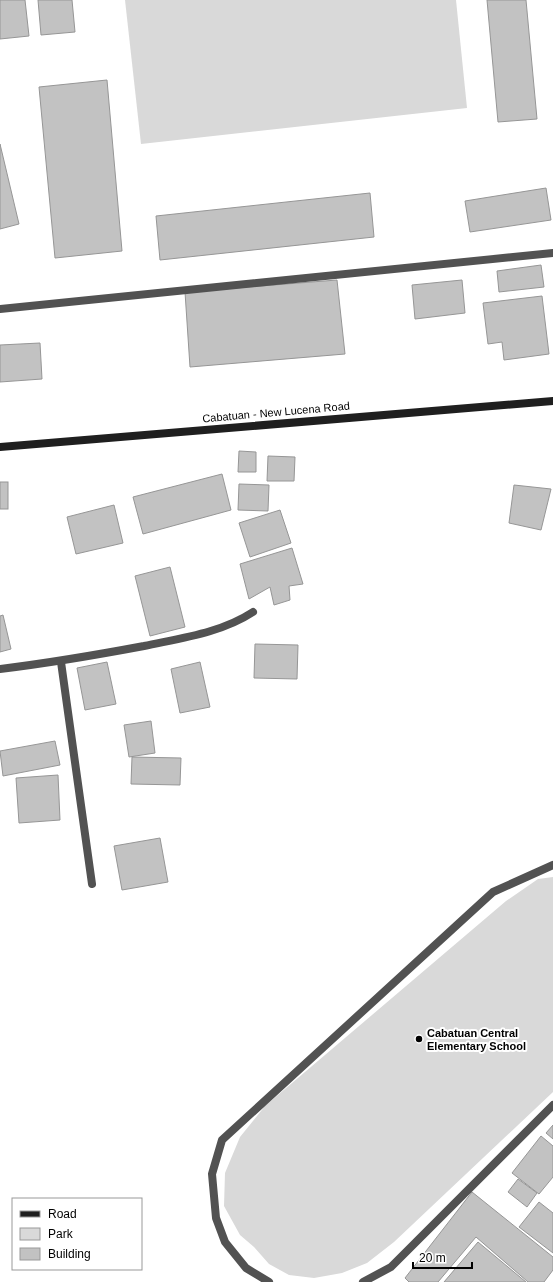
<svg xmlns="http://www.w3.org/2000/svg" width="553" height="1282" font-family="Helvetica,sans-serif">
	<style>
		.green { fill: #d9d9d9 }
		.building { fill: #c2c2c2; stroke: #969696 }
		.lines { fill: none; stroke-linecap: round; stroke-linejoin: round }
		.service { stroke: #525252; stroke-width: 8 }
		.minor { stroke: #525252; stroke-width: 8 }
		.secondary { stroke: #1f1f1f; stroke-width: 8 }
		.poi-dot { fill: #000; stroke: #fff; stroke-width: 1.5 }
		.labels { text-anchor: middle; stroke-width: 4; stroke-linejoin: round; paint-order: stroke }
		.street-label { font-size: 11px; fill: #000; stroke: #fff }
		.poi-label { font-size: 11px; font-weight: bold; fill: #000; stroke: #fff; text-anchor: start }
	</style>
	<rect width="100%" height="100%" fill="#fff"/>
	<g class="green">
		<path d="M125 0H456L467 108 141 144Z"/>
		<path d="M553 877V1092L394 1242 367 1263 342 1273 314 1278 289 1275 269 1264 254 1247 240 1235 224 1206 225 1173 240 1137 265 1106 506 901 538 879Z"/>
	</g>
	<g class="building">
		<path d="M0 0H25L29 36 0 39Z"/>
		<path d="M38 0H72L75 32 41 35Z"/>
		<path d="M487 0H526L537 119 498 122Z"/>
		<path d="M107 80 122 251 55 258 39 87Z"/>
		<path d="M0 144 19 224 0 229Z"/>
		<path d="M546 188 551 220 470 232 465 201Z"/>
		<path d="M370 193 374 237 160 260 156 216Z"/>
		<path d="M541 265 544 287 499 292 497 271Z"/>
		<path d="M337 280 345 354 190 367 185 292Z"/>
		<path d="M462 280 465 313 415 319 412 285Z"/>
		<path d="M542 296 549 354 504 360 502 342 488 344 483 303Z"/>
		<path d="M40 343 42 379 0 382V345Z"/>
		<path d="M239 451 256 452V472H238Z"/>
		<path d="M268 456 295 457 294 481H267Z"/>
		<path d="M222 474 231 510 143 534 133 497Z"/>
		<rect x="0" y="482" width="8" height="27"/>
		<path d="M239 484 269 485 268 511 238 510Z"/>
		<path d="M514 485 551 489 541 530 509 523Z"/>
		<path d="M114 505 123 543 76 554 67 517Z"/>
		<path d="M280 510 291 543 250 557 239 523Z"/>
		<path d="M292 548 303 584 289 586 290 600 274 605 270 587 249 599 240 564Z"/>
		<path d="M170 567 185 627 150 636 135 576Z"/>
		<path d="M3 615 11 649 0 652V616Z"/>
		<path d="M255 644 298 645 297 679 254 678Z"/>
		<path d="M107 662 116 704 85 710 77 668Z"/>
		<path d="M200 662 210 707 180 713 171 669Z"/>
		<path d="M151 721 155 753 129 757 124 725Z"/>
		<path d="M55 741 60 765 3 776 0 751Z"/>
		<path d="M132 757 181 758 180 785 131 784Z"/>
		<path d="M58 775 60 820 19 823 16 778Z"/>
		<path d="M160 838 168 882 122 890 114 846Z"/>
		<path d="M553 1125V1139L546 1133Z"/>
		<path d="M541 1136 553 1146V1177L539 1194 512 1173Z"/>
		<path d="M518 1179 537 1193 527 1207 508 1192Z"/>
		<path d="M472 1192 553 1257V1270L544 1282H528L476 1237 438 1282H409L405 1278Z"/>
		<path d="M539 1202 553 1213V1253L519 1227Z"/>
		<path d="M478 1242 526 1282H444Z"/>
	</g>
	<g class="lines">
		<g class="service">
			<path d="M0 309 553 253"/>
			<path d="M269 1282 246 1268 225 1242 216 1218 212 1174 222 1140 493 892 553 865"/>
			<path d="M363 1282 391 1267 553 1105"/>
		</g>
		<g class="minor">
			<path d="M61 662 92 884"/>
			<path d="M0 669C49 663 96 655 144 646 181 638 221 633 253 612"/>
		</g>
		<path class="secondary" d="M0 447 553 401"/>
	</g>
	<circle class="poi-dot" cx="419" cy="1039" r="4"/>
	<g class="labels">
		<g class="street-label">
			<text transform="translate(276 412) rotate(-5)" y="4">Cabatuan - New Lucena Road</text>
		</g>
		<g class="poi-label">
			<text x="427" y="1037">Cabatuan Central<tspan x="427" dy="13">Elementary School</tspan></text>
		</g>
	</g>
	<rect x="12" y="1198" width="130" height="72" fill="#ffffff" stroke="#999999"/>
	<rect x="20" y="1211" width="20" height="6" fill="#1f1f1f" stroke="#999999"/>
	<text x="48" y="1218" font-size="12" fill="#000000">Road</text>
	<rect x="20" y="1228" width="20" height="12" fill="#d9d9d9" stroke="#999999"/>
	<text x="48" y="1238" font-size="12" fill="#000000">Park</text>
	<rect x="20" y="1248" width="20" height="12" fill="#c2c2c2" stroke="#999999"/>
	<text x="48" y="1258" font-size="12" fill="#000000">Building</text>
	<path d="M413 1262v6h59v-6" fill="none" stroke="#000000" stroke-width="2"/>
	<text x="419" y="1262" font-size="12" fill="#000000" stroke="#ffffff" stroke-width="3" paint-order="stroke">20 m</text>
</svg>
